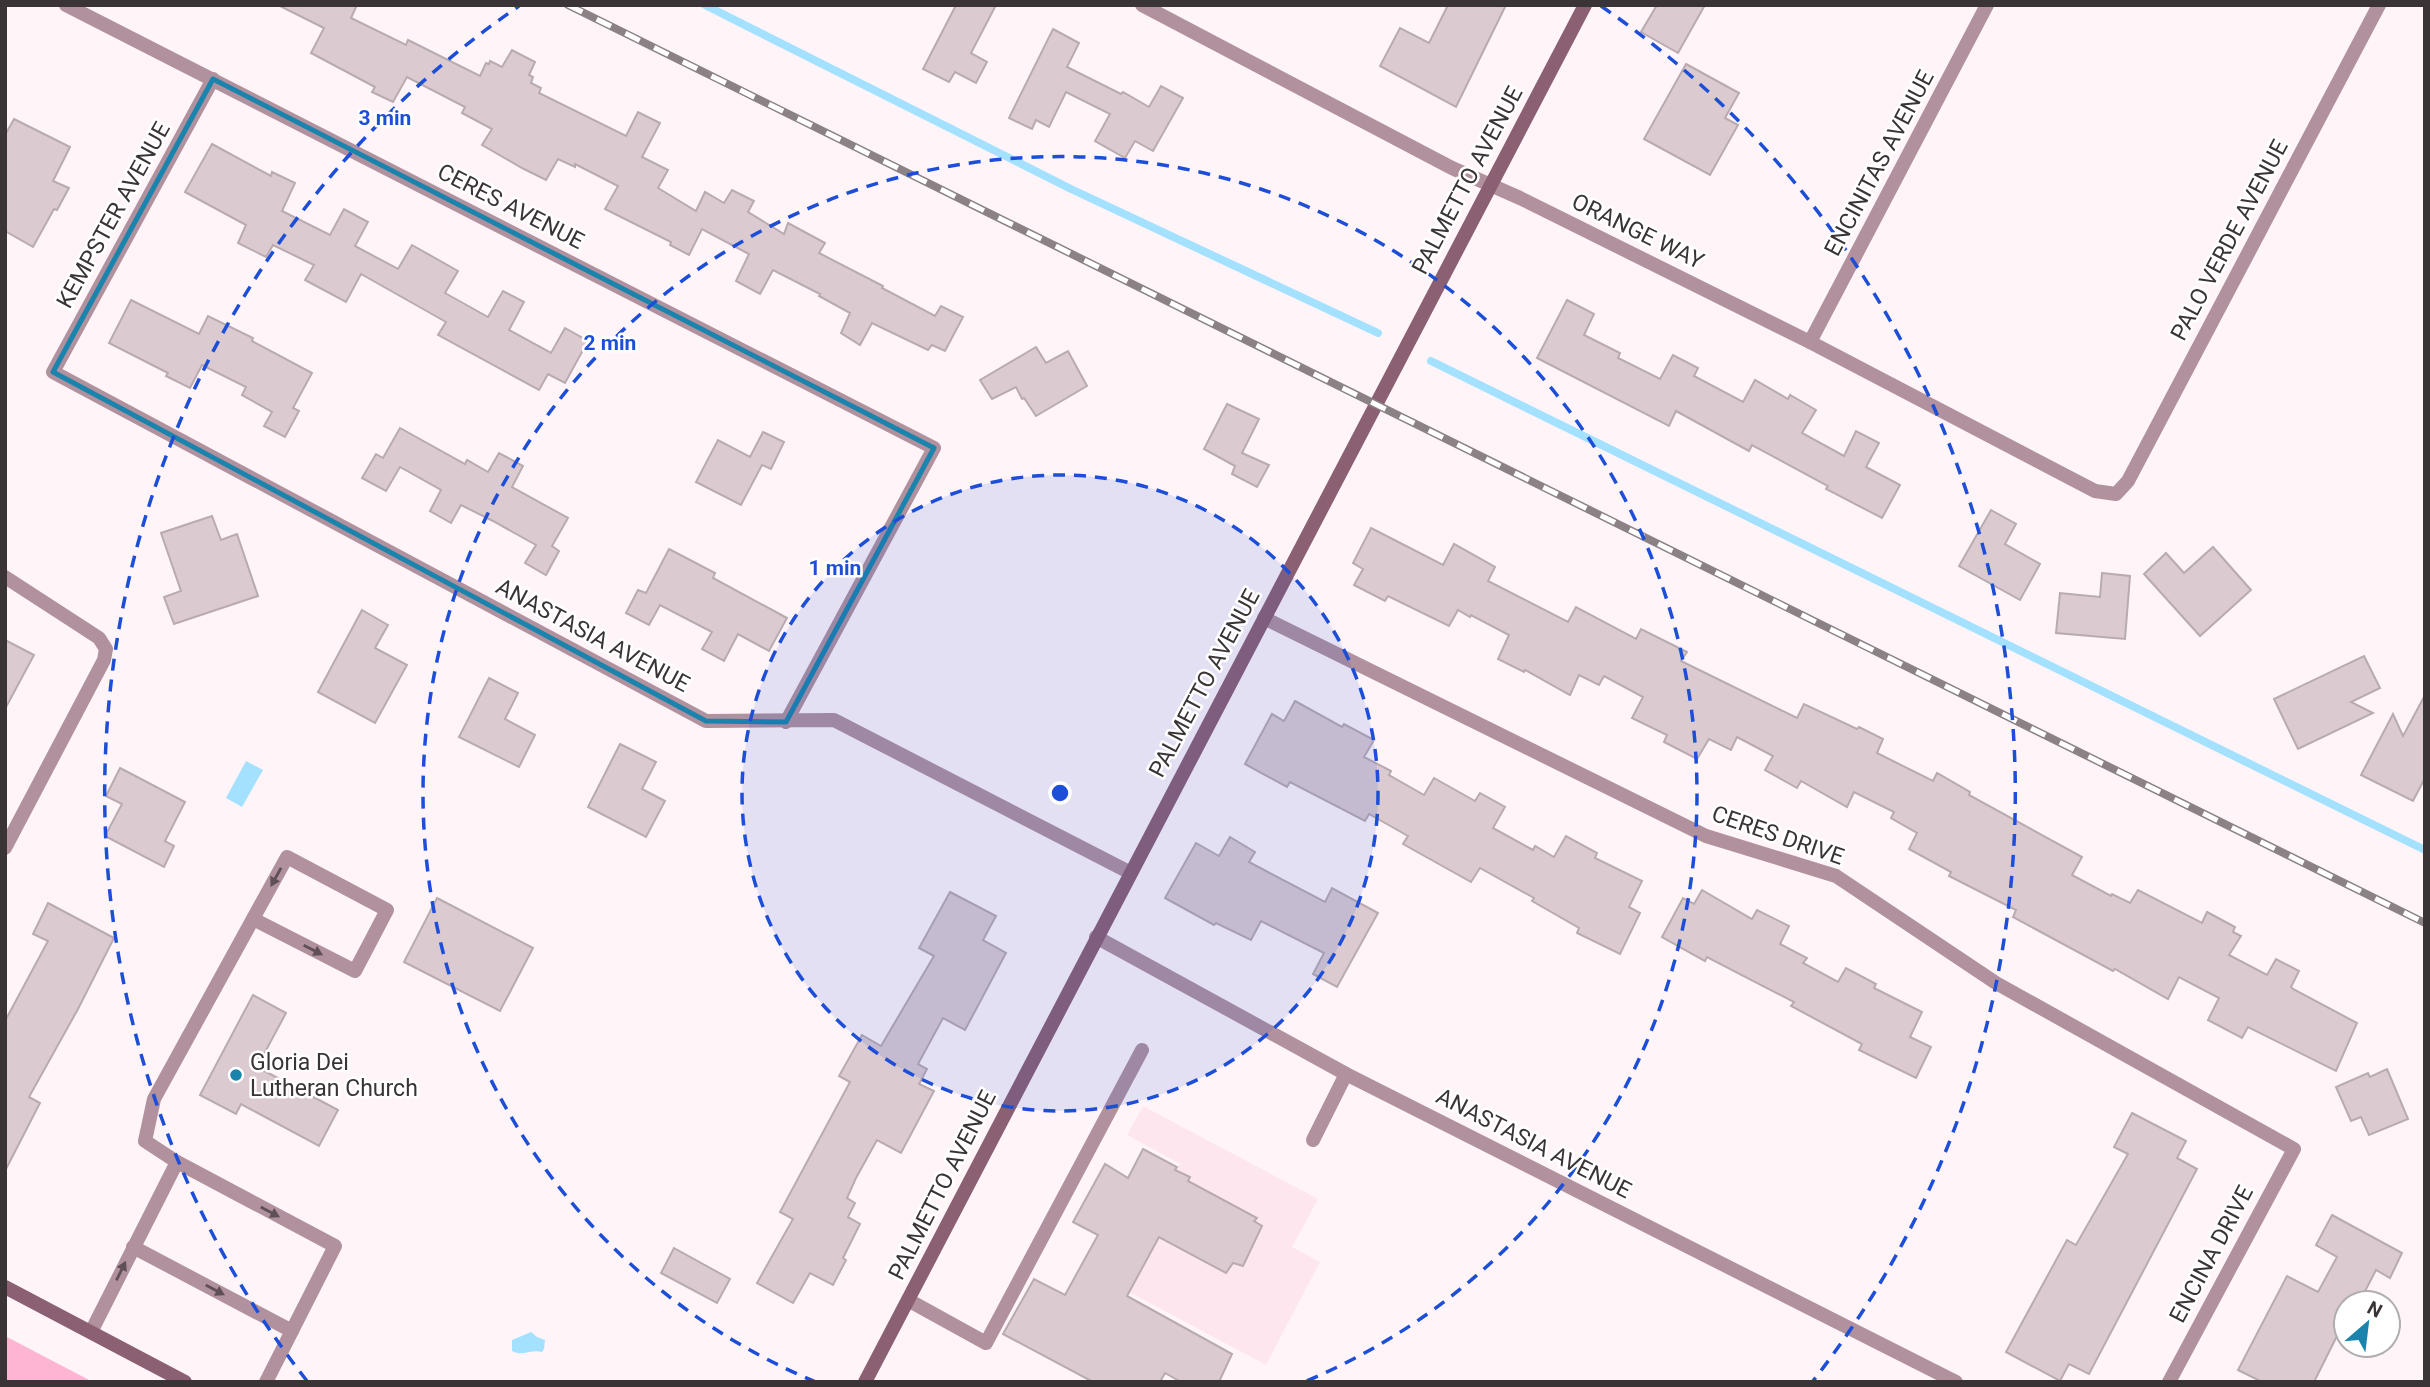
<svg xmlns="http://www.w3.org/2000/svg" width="2430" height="1387" font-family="Roboto,sans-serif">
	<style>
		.built { fill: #fee6ef }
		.green { fill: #fdb5d3 }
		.water { fill: #a4e1ff }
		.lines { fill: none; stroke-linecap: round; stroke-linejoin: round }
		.stream { stroke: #a4e1ff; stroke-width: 8 }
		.building { fill: #dbcbd1; stroke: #b9aab0; stroke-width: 2 }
		.lane { stroke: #b1919e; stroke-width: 14 }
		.street { stroke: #b1919e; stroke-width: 14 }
		.secondary { stroke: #8c6073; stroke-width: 14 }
		.rail-casing { stroke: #8b8286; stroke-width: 8 }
		.rail { stroke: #fff; stroke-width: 5; stroke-dasharray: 16; stroke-linecap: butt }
		.oneway { fill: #5e5056 }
		.marked { fill: none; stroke: #1a84ac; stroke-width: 5; stroke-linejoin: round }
		.ring { fill: none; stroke: #1d4ed8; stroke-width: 3.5; stroke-dasharray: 12 9 }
		.poi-dot { fill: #1a84ac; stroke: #fff; stroke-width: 2.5 }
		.labels { text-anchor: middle; stroke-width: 5; stroke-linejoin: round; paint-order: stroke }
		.street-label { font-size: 23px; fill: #3b3437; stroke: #fff }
		.poi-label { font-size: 23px; fill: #3b3437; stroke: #fff; text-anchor: start }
		.centre { fill: #1d4ed8; stroke: #fff; stroke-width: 3.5 }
		.ring-label { font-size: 21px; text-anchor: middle; font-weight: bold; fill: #1d4ed8; stroke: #fff; stroke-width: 5; stroke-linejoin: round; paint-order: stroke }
	</style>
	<rect width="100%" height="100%" fill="#fff5f9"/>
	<path class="built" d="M1143 1106 1318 1199 1292 1247 1320 1262 1266 1365 1116 1285 1180 1164 1127 1135Z"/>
	<path class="green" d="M5 1336 93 1382H5Z"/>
	<g class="water">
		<path d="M246 761 263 770 242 807 226 798Z"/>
		<path d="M531 1332 537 1337 545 1340 544 1349 542 1352C531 1349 522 1357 512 1351V1340Z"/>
	</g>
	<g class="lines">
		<g class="stream">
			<path d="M705 5 1071 189 1378 333"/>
			<path d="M1431 361 2425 850"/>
		</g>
	</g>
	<g class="building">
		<path d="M278 5H357L351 18 406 45 408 40 480 76 486 63 489 64 490 61 502 67 512 50 535 62 529 75 533 77 531 83 541 88 539 93 626 136 638 112 660 123 642 157 668 170 658 188 696 211 705 192 724 203 732 190 754 201 748 212 784 234 788 223 825 243 819 253 883 286 882 288 935 316 941 306 963 317 945 351 932 345 928 350 872 323 860 345 841 333 850 313 819 296 820 294 773 270 760 294 736 281 749 254 702 229 689 255 670 245 671 242 605 209 618 186 575 164V167L558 159 546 180 522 168 482 145 492 129 462 113 465 107 407 77 393 102 372 92 375 87 311 53 324 28Z"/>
		<path d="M956 5H996L971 53 987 62 976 83 955 72 949 82 923 69Z"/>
		<path d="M1448 5H1506L1456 107 1380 66 1400 28 1429 43Z"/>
		<path d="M1657 5H1705L1678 53 1641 32Z"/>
		<path d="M1053 29 1079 43 1067 67 1121 94 1123 92 1149 107 1161 86 1183 98 1153 151 1135 141 1125 158 1095 141 1110 114 1066 92 1049 127 1036 120 1032 129 1009 118Z"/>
		<path d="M1686 64 1739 93 1725 118 1738 125 1710 175 1644 139Z"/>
		<path d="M14 119 70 147 53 181 69 188 57 210 54 209 33 247 5 231V135Z"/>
		<path d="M212 144 271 176 272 172 295 183 282 211 330 235 344 209 368 222 355 246 398 269 412 245 458 271 445 293 488 317 503 291 524 302 509 330 551 353 565 328 588 341 565 383 548 374 539 390 438 335 446 322 361 274 346 302 305 280 314 265 273 245 266 257 238 243 246 225 185 192Z"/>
		<path d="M131 300 199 334 208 316 253 338 252 341 312 373 293 408 299 411 285 437 264 426 272 412 242 395 246 387 202 365 190 388 166 376 168 373 109 343Z"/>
		<path d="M1567 300 1594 314 1584 335 1620 353 1618 358 1660 379 1673 355 1698 368 1694 376 1743 402 1755 380 1788 399 1790 395 1816 410 1802 433 1844 456 1856 431 1879 443 1866 467 1900 485 1882 518 1826 489 1828 486 1752 445 1749 451 1676 411 1669 426 1537 358Z"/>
		<path d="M1036 347 1046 363 1068 351 1087 386 1036 416 1024 398 1022 399 1016 387 992 399 980 380Z"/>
		<path d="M1227 404 1259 419 1242 453 1269 465 1257 487 1232 474 1235 466 1204 449Z"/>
		<path d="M400 428 465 464 467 460 488 472 499 453 523 466 512 487 568 518 552 546 559 551 546 575 525 563 536 545 493 521 461 505 451 523 430 511 441 490 400 467 386 491 362 478 376 454 383 458Z"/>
		<path d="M763 432 784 442 771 469 762 465 741 505 696 482 718 440 750 457Z"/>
		<path d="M1991 510 2016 524 2005 544 2040 564 2020 600 1959 566Z"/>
		<path d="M212 516 221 540 237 534 258 596 174 624 164 597 181 591 161 533Z"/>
		<path d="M1371 528 1443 565 1454 544 1495 567 1488 581 1568 622 1576 607 1636 639 1641 629 1687 652 1681 661 1797 718 1804 704 1857 729 1859 727 1883 739 1877 753 1933 781 1937 773 1970 792 1969 795 2082 857 2072 875 2111 896 2112 894 2130 903 2138 890 2202 923 2207 912 2235 927 2233 932 2241 936 2229 955 2267 975 2276 959 2299 971 2291 987 2293 989 2357 1023 2336 1071 2248 1027 2242 1038 2208 1020 2219 998 2179 977 2168 999 2115 969 2113 971 2013 917 2016 910 1949 876 1951 872 1909 849 1917 833 1891 818 1894 812 1854 792 1847 807 1801 781 1797 788 1765 770 1773 756 1737 737 1731 750 1709 739 1697 759 1664 742 1667 735 1632 718 1643 697 1604 676 1599 685 1579 675 1570 695 1525 670 1524 672 1498 659 1509 635 1471 615 1470 617 1458 610 1449 626 1388 596 1385 601 1354 585 1363 569 1353 563Z"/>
		<path d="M2213 547 2251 590 2200 636 2144 574 2166 553 2184 573Z"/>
		<path d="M669 549 715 573 713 578 787 618 769 651 738 634 724 661 702 649 712 632 660 605 649 625 626 613 638 590 646 593Z"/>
		<path d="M2102 573 2130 576 2125 639 2056 633 2060 593 2100 597Z"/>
		<path d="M362 610 388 625 375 648 407 665 375 723 318 692Z"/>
		<path d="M5 640 34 655 5 709Z"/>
		<path d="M2364 656 2380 688 2351 702 2373 713 2298 749 2274 699Z"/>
		<path d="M489 678 518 693 505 719 535 735 519 767 459 737Z"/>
		<path d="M2425 695V778L2413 801 2361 775 2393 714 2403 736Z"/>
		<path d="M1295 701 1342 727 1344 724 1374 740 1364 757 1391 771 1389 775 1424 795 1434 778 1475 801 1480 793 1505 807 1493 828 1533 850 1535 846 1554 857 1566 836 1597 853 1595 858 1642 881 1629 907 1640 913 1620 954 1577 933 1579 928 1532 901 1534 898 1480 868 1471 882 1403 844 1408 836 1369 814 1365 821 1290 782 1287 787 1245 764 1272 714 1284 721Z"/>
		<path d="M620 744 656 762 642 789 665 801 646 837 588 807Z"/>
		<path d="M120 768 185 802 165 841 174 846 164 867 105 836 122 804 106 796Z"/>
		<path d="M1230 837 1255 852 1249 862 1325 902 1332 888 1378 913 1337 987 1313 974 1324 953 1261 921 1251 940 1216 923 1214 925 1165 898 1196 843 1219 856Z"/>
		<path d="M1702 890 1752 919 1757 910 1789 926 1780 944 1807 958 1803 963 1838 982 1846 968 1876 984 1874 988 1922 1012 1910 1037 1931 1047 1916 1078 1859 1050 1862 1044 1791 1006 1794 1002 1707 957 1705 961 1662 937 1683 898 1694 904Z"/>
		<path d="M950 892 996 916 983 940 1006 953 965 1030 943 1018 918 1064 927 1069 919 1084 934 1091 901 1153 877 1140 856 1178 847 1198 855 1203 848 1217 860 1224 843 1258 846 1260 833 1285 810 1273 793 1303 757 1283 793 1219 780 1212 850 1082 839 1076 862 1035 881 1046 934 956 919 948Z"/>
		<path d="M437 898 533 948 500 1011 404 962Z"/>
		<path d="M48 903 114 938 78 1009 29 1097 40 1103 5 1171V1021L48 941 33 934Z"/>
		<path d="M253 995 286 1013 257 1067 338 1110 319 1146 241 1104 236 1114 200 1095Z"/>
		<path d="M2387 1069 2408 1119 2369 1135 2361 1117 2351 1121 2336 1087 2368 1073 2370 1077Z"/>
		<path d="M2132 1113 2186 1141 2177 1158 2197 1169 2089 1374 2069 1364 2060 1381 2006 1352 2067 1240 2076 1245 2128 1154 2114 1147Z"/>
		<path d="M1143 1149 1177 1167 1175 1170 1190 1177 1188 1181 1257 1218 1254 1221 1262 1226 1243 1266 1233 1263 1226 1273 1159 1237 1127 1296 1232 1354 1219 1382H1181L1165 1373 1160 1382H1093L1003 1334 1034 1279 1065 1295 1098 1235 1073 1222 1105 1164 1128 1178Z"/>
		<path d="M2332 1215 2402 1253 2390 1278 2376 1270 2361 1299 2357 1297 2353 1303H2346V1318L2314 1382H2262L2238 1370 2287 1276 2318 1292 2337 1257 2316 1245Z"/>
		<path d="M674 1248 730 1279 717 1303 661 1273Z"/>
	</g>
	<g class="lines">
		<g class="lane">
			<path d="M1313 1140 1346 1074"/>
			<path d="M177 1162 145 1141 154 1099 287 857 387 910 355 971 253 919"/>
			<path d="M133 1247 292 1331"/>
			<path d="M908 1300 986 1343 1142 1050"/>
			<path d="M91 1332 177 1162 335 1246 266 1382"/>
		</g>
		<g class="street">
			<path d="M66 5 934 448 786 722"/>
			<path d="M1142 5 1452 168 1520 198 1810 342 2095 491 2116 494 2128 481 2379 5"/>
			<path d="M213 79 53 372 706 721 834 720 1129 872"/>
			<path d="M1810 342 1987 5"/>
			<path d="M5 577 99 638 106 649 104 660 5 848"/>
			<path d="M1264 618 1706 836 1836 876 1996 983 2294 1149 2169 1382"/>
			<path d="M1096 937 1346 1074 1956 1382"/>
		</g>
		<g class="secondary">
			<path d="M5 1287 185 1382"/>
			<path d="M865 1382 1585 5"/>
		</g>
		<g class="rail-casing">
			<path id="rail" d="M568 5 2425 923"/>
		</g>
		<use href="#rail" class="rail"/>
	</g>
	<defs><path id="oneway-solid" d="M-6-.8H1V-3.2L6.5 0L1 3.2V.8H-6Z" transform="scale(1.75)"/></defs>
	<g class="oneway">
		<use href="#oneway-solid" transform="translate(276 877) rotate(119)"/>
		<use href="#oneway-solid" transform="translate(313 950) rotate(27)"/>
		<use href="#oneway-solid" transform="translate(270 1212) rotate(28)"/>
		<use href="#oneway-solid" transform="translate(121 1271) rotate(-64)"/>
		<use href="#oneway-solid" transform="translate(215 1290) rotate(28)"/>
	</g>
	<path class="marked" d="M213 79 934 448 786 722 706 721 53 372Z"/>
	<circle cx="1060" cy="793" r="318" fill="#1d4ed8" fill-opacity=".12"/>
	<g class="ring">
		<circle cx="1060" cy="793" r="318"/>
		<path d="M816 1382A637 637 0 1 1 1304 1382"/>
		<path d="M307 1381A955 955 0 0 1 519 6M1601 6A955 955 0 0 1 1813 1381"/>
	</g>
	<circle class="poi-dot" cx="236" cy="1075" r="7"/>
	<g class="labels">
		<g class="street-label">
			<text transform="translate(1879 163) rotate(-62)" y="8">ENCINITAS AVENUE</text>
			<text transform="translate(1467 180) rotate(-62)" y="8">PALMETTO AVENUE</text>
			<text transform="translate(511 206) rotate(27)" y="8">CERES AVENUE</text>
			<text transform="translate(113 215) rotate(-61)" y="8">KEMPSTER AVENUE</text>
			<text transform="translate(1638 231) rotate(26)" y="8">ORANGE WAY</text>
			<text transform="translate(2229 240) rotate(-62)" y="8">PALO VERDE AVENUE</text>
			<text transform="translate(593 635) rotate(28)" y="8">ANASTASIA AVENUE</text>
			<text transform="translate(1204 683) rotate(-62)" y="8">PALMETTO AVENUE</text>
			<text transform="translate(1778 835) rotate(19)" y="8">CERES DRIVE</text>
			<text transform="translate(1534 1143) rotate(27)" y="8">ANASTASIA AVENUE</text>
			<text transform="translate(942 1185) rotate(-63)" y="8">PALMETTO AVENUE</text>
			<text transform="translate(2211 1254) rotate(-62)" y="8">ENCINA DRIVE</text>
		</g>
		<g class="poi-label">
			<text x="250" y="1070">Gloria Dei<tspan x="250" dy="26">Lutheran Church</tspan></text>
		</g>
	</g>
	<circle cx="1060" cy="793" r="10" class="centre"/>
	<g class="ring-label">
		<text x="385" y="125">3 min</text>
		<text x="610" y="350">2 min</text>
		<text x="835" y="575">1 min</text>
	</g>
	<rect width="2430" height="1387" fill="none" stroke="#3b3437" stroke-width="14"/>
	<g transform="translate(2367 1324) rotate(28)"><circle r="33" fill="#ffffff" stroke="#b1aeaf" stroke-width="2"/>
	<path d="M0-5L12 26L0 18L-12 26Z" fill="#1a84ac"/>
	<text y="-10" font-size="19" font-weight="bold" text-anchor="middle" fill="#3b3437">N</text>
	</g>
</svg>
